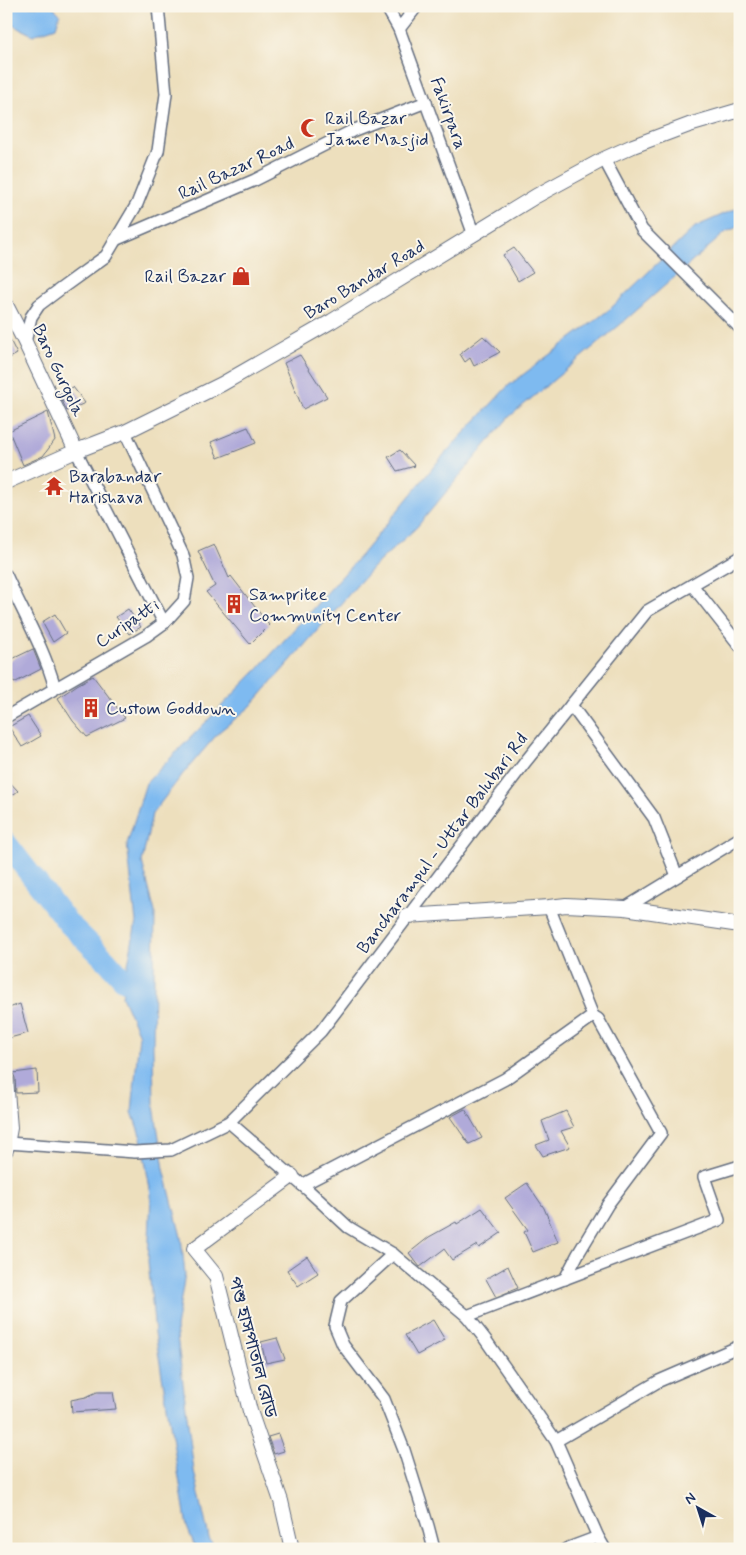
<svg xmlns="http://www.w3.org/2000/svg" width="746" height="1555" font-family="Mynerve,'Noto Sans Bengali',sans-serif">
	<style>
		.water { fill: #7ebaf0; stroke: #4c74a7 }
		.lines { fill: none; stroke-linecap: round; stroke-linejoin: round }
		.river { stroke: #7ebaf0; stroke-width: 22 }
		.building { fill: #b0aad9 }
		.minor-casing { stroke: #646d7f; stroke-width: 14 }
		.tertiary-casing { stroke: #646d7f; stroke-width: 16 }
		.minor { stroke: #fff; stroke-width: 11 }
		.tertiary { stroke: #fff; stroke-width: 14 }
		.labels { text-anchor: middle; stroke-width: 4; stroke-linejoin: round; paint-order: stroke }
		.street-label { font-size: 18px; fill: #1b2f5e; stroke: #fbf7ec }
		.poi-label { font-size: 18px; fill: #1b2f5e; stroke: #fbf7ec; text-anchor: start }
	</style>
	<rect width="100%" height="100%" fill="#fbf7ec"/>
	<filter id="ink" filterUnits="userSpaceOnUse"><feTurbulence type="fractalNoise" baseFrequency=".02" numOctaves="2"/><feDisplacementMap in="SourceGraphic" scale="10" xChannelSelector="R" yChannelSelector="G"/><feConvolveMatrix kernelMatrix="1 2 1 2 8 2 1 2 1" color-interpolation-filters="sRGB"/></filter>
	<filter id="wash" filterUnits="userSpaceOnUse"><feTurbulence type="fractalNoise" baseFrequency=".0096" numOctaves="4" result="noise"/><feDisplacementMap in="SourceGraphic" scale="20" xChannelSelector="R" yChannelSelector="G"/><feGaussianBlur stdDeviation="1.12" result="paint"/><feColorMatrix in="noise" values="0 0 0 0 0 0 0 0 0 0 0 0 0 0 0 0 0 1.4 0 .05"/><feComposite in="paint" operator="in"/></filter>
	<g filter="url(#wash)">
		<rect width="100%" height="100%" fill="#eddfbd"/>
		<g class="water">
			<path d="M6 6H52L60 14 56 27 33 35 6 22Z"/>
			<path d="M740 207V226L726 232 621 324 509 417 416 528 373 567 250 707 220 731 182 775 152 814 142 862 155 912 153 1047 154 1106 164 1169 181 1237 185 1274 176 1328 194 1471 209 1538 215 1549H196L187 1527 155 1333 148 1261 151 1195 141 1138 132 1112 139 1035 122 996 136 922 127 844 146 783 259 668 362 554 440 459 508 386 610 309 695 227Z"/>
		</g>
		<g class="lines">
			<path class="river" d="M6 843 68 923 107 961 125 981"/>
		</g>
		<g id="blocks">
			<g class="building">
				<path d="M514 248 533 272 518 281 503 255Z"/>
				<path d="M6 332 17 354 6 360Z"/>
				<path d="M483 336 500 352 474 366 470 358 465 362 460 354Z"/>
				<path d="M300 355 327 397 303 409 284 363Z"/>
				<path d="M73 387 85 403 67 411 59 394Z"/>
				<path d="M48 412 55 440 43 456 23 465 9 431Z"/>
				<path d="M248 427 256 443 218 458 211 442Z"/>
				<path d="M400 450 415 466 397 471 388 457Z"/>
				<path d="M214 544 229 578 231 576 269 625 250 644 206 592 215 586 198 551Z"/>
				<path d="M128 609 141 627 129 634 116 617Z"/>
				<path d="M55 614 66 633 53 642 42 622Z"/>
				<path d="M33 649 41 669 14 683 6 666V662Z"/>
				<path d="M93 676 125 718 87 737 73 721 58 698 77 685Z"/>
				<path d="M28 716 41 736 22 747 9 727Z"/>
				<path d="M6 778 18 791 6 800Z"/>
				<path d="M20 1004 28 1033 6 1039V1009Z"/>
				<path d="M37 1070 38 1092 16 1093 15 1078 13 1073Z"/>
				<path d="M465 1109 482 1138 469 1144 450 1117Z"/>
				<path d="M566 1111 574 1127 561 1131 570 1147 543 1156 536 1145 549 1140 542 1121Z"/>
				<path d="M527 1183 544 1208 558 1242 533 1252 524 1232 528 1230 505 1198Z"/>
				<path d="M482 1208 501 1233 479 1248 477 1245 452 1260 444 1249 420 1267 409 1253 429 1237 456 1222 457 1224Z"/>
				<path d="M307 1256 318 1273 298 1286 287 1270Z"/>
				<path d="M508 1266 518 1288 496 1297 486 1279Z"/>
				<path d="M433 1320 445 1340 417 1355 405 1335Z"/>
				<path d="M277 1338 285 1359 266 1363 261 1342Z"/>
				<path d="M97 1392H113L116 1409 72 1412 71 1400 86 1397Z"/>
				<path d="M278 1434 284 1451 274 1454 268 1437Z"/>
			</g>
		</g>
	</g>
	<g filter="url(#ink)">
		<use href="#blocks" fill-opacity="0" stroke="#646d7f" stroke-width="1"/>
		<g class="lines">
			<g class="minor-casing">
				<g id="minor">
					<path d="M386 6 399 29 474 235"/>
					<path d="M399 29 417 6"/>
					<path d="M604 159 642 230 740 328"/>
					<path d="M115 240 255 180 352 131 426 102"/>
					<path d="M25 342 31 317 39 305 59 290 106 256 137 204 158 151 166 94 158 6"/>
					<path d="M76 451 164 623"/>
					<path d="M6 575C23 613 44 648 55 688"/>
					<path d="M692 585 740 646"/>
					<path d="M571 705 654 818 677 876"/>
					<path d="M6 717 146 636 164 623 184 601 188 578 183 555 125 432"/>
					<path d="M625 908 740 838"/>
					<path d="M229 1122 308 1190 348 1227 393 1254 467 1316 485 1339 556 1441 598 1537 605 1549"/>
					<path d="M8 1143 135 1152 171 1150 229 1122 321 1031 526 761 647 611 740 557"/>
					<path d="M302 1185 505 1079 593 1016 549 907"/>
					<path d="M393 1254 341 1301 335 1326 343 1345 384 1399 404 1450 428 1526 434 1549"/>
					<path d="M565 1279 578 1254 608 1204 661 1133 598 1019 593 1016"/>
					<path d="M467 1316 719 1220 704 1177 740 1166"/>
					<path d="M556 1441 659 1381 740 1346"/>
					<path d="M566 1549 598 1537"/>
				</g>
			</g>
			<g class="tertiary-casing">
				<g id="tertiary">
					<path d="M6 305 25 342 76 451"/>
					<path d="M6 482 76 451 125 432 222 384 332 321 536 196 604 159 633 146 689 125 740 110"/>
					<path d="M407 916 549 907 566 905 625 908 740 925"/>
					<path d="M6 1079 10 1128 6 1150"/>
					<path d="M292 1176 194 1249 216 1276 250 1411 281 1501 292 1549"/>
				</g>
			</g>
			<use href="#minor" class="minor"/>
			<use href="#tertiary" class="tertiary"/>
		</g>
	</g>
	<defs>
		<g id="mosque-bare" transform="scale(1.5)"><path d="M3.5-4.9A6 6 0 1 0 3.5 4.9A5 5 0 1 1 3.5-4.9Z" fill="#c8321e" stroke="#fbf7ec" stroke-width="2.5" paint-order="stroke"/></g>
		<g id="shop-bare" transform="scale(1.5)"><path d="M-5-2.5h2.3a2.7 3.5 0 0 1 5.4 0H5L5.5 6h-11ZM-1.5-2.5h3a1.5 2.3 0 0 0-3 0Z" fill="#c8321e" stroke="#fbf7ec" stroke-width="2.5" paint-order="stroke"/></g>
		<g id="temple-bare" transform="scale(1.5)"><path d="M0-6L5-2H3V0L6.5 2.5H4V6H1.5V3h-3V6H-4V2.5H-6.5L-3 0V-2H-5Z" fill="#c8321e" stroke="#fbf7ec" stroke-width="2.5" paint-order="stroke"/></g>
		<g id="building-bare" transform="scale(1.5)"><path d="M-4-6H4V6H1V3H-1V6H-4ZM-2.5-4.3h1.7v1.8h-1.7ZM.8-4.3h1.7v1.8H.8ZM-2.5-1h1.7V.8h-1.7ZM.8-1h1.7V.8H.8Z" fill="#c8321e" stroke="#fbf7ec" stroke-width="2.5" paint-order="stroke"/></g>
	</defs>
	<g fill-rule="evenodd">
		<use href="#mosque-bare" x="310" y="128"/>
		<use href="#shop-bare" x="241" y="276"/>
		<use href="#temple-bare" x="54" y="486"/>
		<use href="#building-bare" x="234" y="604"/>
		<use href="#building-bare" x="91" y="708"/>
	</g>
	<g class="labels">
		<g class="street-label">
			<text transform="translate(449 113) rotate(70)" y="6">Fakirpara</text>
			<text transform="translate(236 168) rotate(-25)" y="6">Rail Bazar Road</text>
			<text transform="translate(364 279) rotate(-31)" y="6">Baro Bandar Road</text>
			<text transform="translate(59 370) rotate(65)" y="6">Baro Gurgola</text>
			<text transform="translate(127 623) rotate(-34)" y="6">Curipatti</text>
			<text transform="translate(442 843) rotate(-53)" y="6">Bancharampul - Uttar Balubari Rd</text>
			<text transform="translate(253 1347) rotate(75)" y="6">পশু হাসপাতাল রোড</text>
		</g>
		<g class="poi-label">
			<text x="325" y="124">Rail Bazar<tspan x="325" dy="21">Jame Masjid</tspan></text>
			<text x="226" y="282" text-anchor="end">Rail Bazar</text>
			<text x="69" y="482">Barabandar<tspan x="69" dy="21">Harishava</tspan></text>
			<text x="249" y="600">Sampritee<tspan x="249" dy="21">Community Center</tspan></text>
			<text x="106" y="714">Custom Goddown</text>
		</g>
	</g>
	<rect width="746" height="1555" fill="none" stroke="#fbf7ec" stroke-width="25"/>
	<g transform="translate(698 1508) rotate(321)" stroke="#fbf7ec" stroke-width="4" paint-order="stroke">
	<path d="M0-4L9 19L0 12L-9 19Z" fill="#1b2f5e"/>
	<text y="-8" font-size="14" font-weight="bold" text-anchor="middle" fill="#1b2f5e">N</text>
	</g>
</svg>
